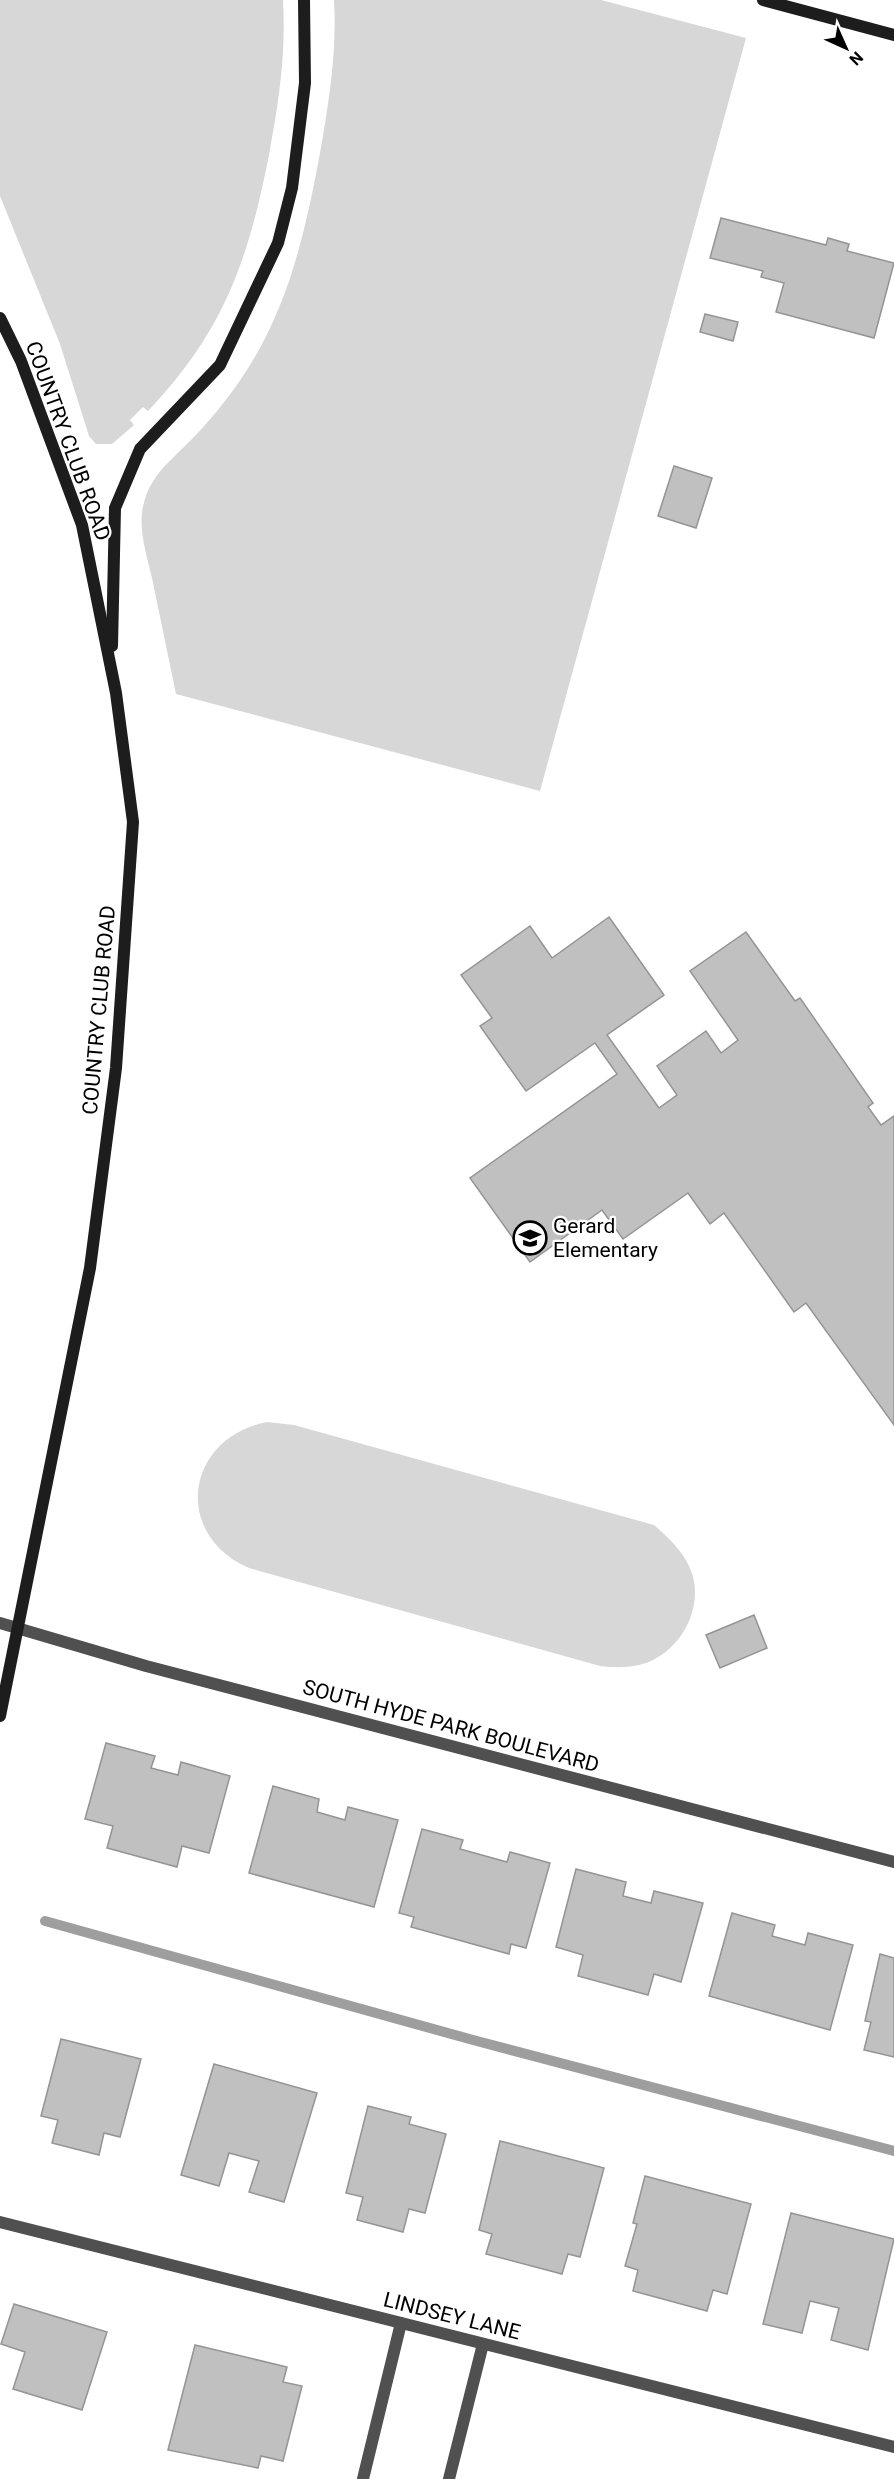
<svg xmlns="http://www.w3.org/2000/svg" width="894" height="2479" font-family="Roboto,sans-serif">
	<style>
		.green { fill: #d7d7d7 }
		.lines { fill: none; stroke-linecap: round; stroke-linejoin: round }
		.stream { stroke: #9e9e9e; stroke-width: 10 }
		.building { fill: #c0c0c0; stroke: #949494; stroke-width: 1.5 }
		.minor { stroke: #505050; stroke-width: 12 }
		.secondary { stroke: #1d1d1d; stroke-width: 12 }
		.labels { text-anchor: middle; stroke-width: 4.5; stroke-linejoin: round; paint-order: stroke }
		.street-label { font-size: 21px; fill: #000; stroke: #fff }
		.poi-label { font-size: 21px; fill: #000; stroke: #fff; text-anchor: start }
	</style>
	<rect width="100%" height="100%" fill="#fff"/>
	<g class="green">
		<path d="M0 0H283C286 56 279 100 269 155 248 261 224 331 148 411L143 407 130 420 134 425 112 444H96L89 436 60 344 0 196Z"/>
		<path d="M334 0H601L746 38 540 791 176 694C168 655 160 617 152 578 147 556 138 529 143 507 149 477 169 462 189 442 208 423 226 401 241 379 288 310 305 234 320 153 329 102 337 52 334 0Z"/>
		<path d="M267 1422 294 1425 654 1525C671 1540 687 1555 693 1577 702 1612 679 1651 646 1663 631 1668 615 1668 600 1666L249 1568C172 1535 185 1438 267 1422Z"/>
	</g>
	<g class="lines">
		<path class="stream" d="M45 1921 473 2040 894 2151"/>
	</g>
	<g class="building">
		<path d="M721 218 826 245 828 238 849 244 847 251 894 263 874 338 776 312 784 283 761 277 763 271 710 258Z"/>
		<path d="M705 314 738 322 733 341 700 332Z"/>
		<path d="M674 466 712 478 696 528 658 516Z"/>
		<path d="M609 917 664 995 607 1035 659 1108 677 1095 657 1066 706 1031 721 1053 738 1040 690 971 746 932 795 1001 800 998 873 1103 868 1107 881 1125 894 1116V1425L806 1303 794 1312 724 1213 710 1224 688 1193 623 1239 602 1210 530 1262 470 1178 617 1074 595 1043 526 1091 480 1026 492 1018 461 975 530 926 552 958Z"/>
		<path d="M754 1615 767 1648 720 1668 706 1635Z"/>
		<path d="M106 1743 155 1756 151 1768 178 1775 181 1762 230 1776 209 1853 182 1846 177 1867 107 1848 113 1826 85 1819Z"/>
		<path d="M273 1786 319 1799 317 1812 345 1820 348 1807 398 1820 374 1907 249 1873Z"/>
		<path d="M422 1829 463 1840 460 1849 507 1862 510 1852 550 1863 526 1948 511 1944 509 1954 411 1927 414 1917 399 1913Z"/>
		<path d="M576 1869 626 1882 623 1896 651 1903 654 1891 703 1903 681 1982 654 1974 648 1995 578 1976 583 1955 556 1947Z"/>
		<path d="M732 1913 775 1925 772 1936 805 1945 808 1933 853 1945 830 2030 709 1996Z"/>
		<path d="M880 1954 894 1958V2057L864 2050 871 2022 865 2021Z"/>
		<path d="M61 2039 141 2059 120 2137 104 2133 99 2155 52 2143 58 2120 41 2116Z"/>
		<path d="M214 2064 317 2093 284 2202 249 2192 259 2161 229 2153 219 2186 181 2175Z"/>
		<path d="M368 2106 411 2117 409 2124 446 2134 425 2213 409 2209 403 2232 357 2220 363 2197 346 2193Z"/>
		<path d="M500 2141 604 2168 580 2257 568 2254 562 2274 486 2254 492 2234 479 2230Z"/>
		<path d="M645 2176 751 2204 727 2294 713 2290 707 2311 633 2291 638 2270 625 2266 637 2224 633 2223Z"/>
		<path d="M791 2213 894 2239 868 2350 831 2340 839 2308 810 2301 802 2333 763 2324Z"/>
		<path d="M14 2304 107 2332 82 2410 13 2389 25 2352 1 2344Z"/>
		<path d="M195 2345 287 2367 283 2382 302 2386 283 2461 261 2456 258 2468 168 2450Z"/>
	</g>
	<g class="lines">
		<g class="minor">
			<path d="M0 1623 146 1666 894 1862"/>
			<path d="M0 2222 894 2447"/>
			<path d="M363 2479 401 2323"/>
			<path d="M449 2479 483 2344"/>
		</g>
		<g class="secondary">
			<path d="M763 0 894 35"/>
			<path d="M0 318 21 361 82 525 116 693 133 822 116 1068 90 1268 0 1716"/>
			<path d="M112 646 115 508 140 449 220 365 278 243 292 188 305 83 304 0"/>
		</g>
	</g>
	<defs>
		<g id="school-ring" transform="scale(1.725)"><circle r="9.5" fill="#fff" stroke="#000" stroke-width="1.5"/><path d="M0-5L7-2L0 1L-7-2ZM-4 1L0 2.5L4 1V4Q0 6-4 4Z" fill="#000"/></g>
	</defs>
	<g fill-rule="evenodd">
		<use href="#school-ring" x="530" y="1238"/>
	</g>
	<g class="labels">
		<g class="street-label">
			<text transform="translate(68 441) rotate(70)" y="7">COUNTRY CLUB ROAD</text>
			<text transform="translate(99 1010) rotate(-85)" y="7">COUNTRY CLUB ROAD</text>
			<text transform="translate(451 1726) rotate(15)" y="7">SOUTH HYDE PARK BOULEVARD</text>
			<text transform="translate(452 2316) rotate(14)" y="7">LINDSEY LANE</text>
		</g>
		<g class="poi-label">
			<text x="553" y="1233">Gerard<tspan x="553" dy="24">Elementary</tspan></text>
		</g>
	</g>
	<g transform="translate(846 48) rotate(135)" stroke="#ffffff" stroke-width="4.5" paint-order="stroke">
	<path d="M0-4.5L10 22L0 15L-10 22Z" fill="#000000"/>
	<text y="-9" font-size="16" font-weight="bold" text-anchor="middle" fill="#000000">N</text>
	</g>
</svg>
